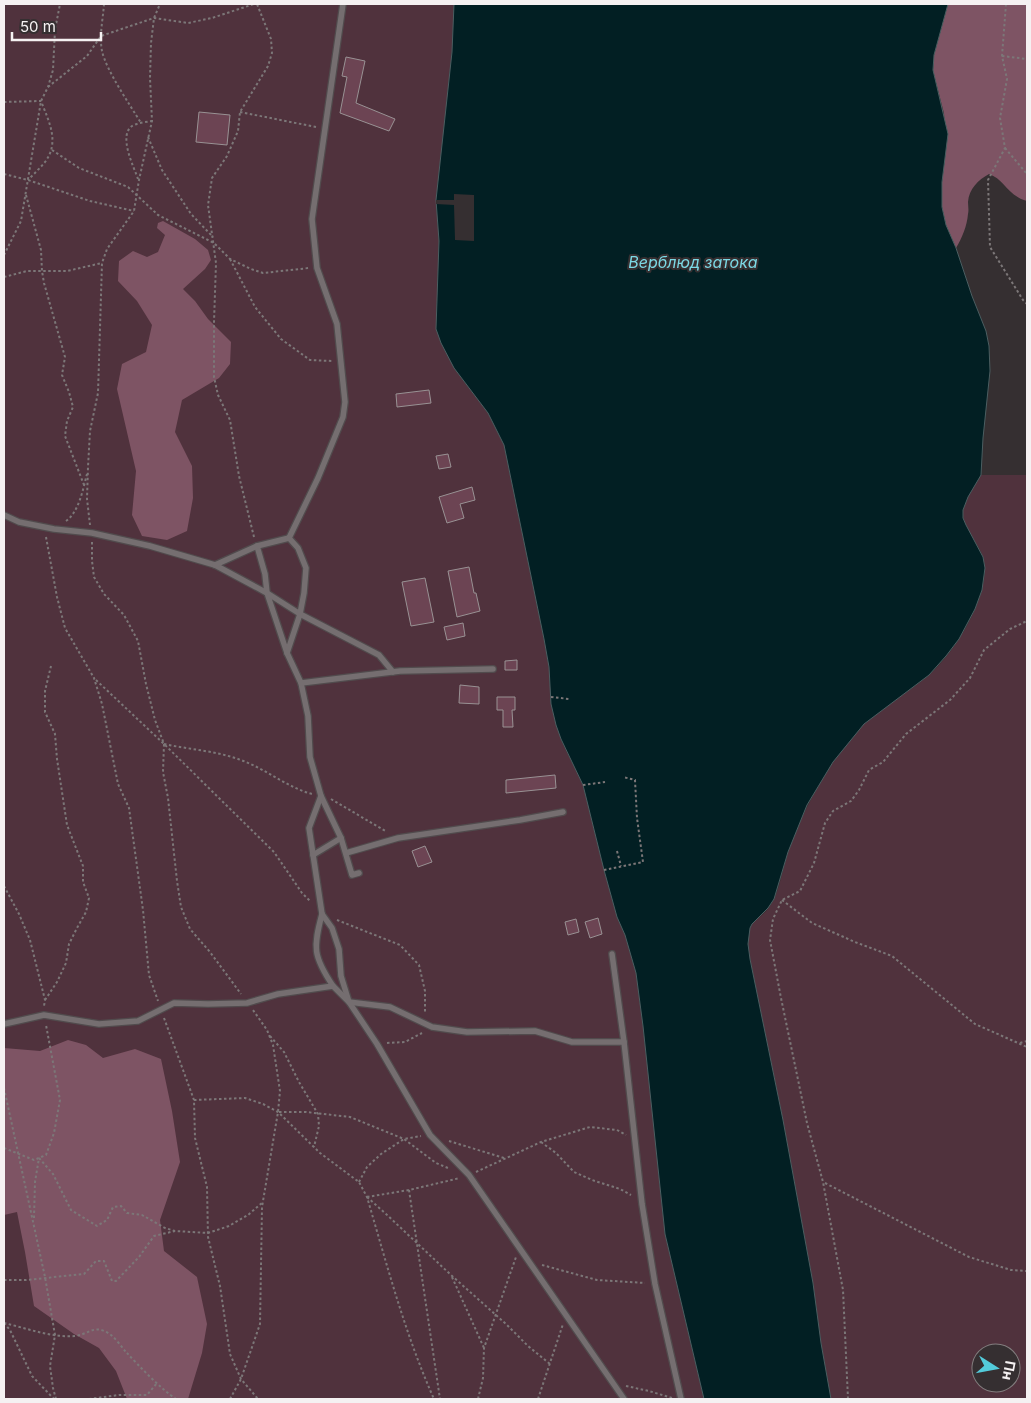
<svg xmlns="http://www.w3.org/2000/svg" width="1031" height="1403" font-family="Inter,sans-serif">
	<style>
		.green { fill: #50323d; fill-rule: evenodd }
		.forest { fill: #7e5464 }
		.water { fill: #021f23; stroke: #4b5e61 }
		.pier { fill: #352f31 }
		.building { fill: #6c4453; stroke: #999294 }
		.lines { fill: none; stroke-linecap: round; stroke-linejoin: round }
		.service-casing { stroke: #514b4d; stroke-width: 8 }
		.path { stroke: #7c7778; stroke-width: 2; stroke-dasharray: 2.5 2.5; stroke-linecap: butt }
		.service { stroke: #756e70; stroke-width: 5.5 }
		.labels { text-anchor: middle; stroke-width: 4; stroke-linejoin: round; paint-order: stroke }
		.water-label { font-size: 16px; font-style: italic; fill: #7cd8e4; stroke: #352f31 }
	</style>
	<rect width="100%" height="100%" fill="#352f31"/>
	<g class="green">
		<path d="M4 4H454L452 52 436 200 439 241 436 329 454 368 488 413 504 445 544 639 561 740 583 785 604 870 617 917 625 935 636 973 643 1026 665 1234 704 1399H4Z"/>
		<path d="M981 475H1027V1399H831L821 1343 813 1283 783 1120 750 959C748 947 745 932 754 922 756 919 759 918 762 915 768 910 772 903 775 897 781 882 783 868 788 853 801 812 833 754 864 724 884 706 907 693 928 676 939 666 949 654 957 642 971 622 991 581 983 557 978 542 963 529 963 512 963 499 974 486 981 475ZM981 1353H1011V1383H981Z"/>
	</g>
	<g class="forest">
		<path d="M948 4H1027V201C1008 196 1004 179 989 174 978 180 969 189 968 202 968 206 969 210 968 214 967 226 962 238 956 248L946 225 942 207V182L946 149 944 113 933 71 934 55Z"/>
		<path d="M163 221 195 239 208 250 211 260 205 269 183 289 195 301 208 319 231 342 230 364 219 378 182 400 175 432 192 466 193 498 187 531 167 540 142 536 132 515 136 471 117 389 122 364 146 352 152 325 137 301 118 281 119 261 133 251 147 257 158 252 165 235 157 228 158 223Z"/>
		<path d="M68 1040 86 1045 103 1058 135 1049 161 1059 172 1111 180 1162 160 1220 164 1251 197 1277 207 1324 202 1353 188 1399H127L116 1371 99 1348 74 1334 34 1306 25 1252 17 1212 4 1215V1048L40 1051Z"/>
	</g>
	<path class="water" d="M454 4H948L934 55 933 70 948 134 942 182V207L946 225 956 248 972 296 986 331 989 346 990 371 983 438 981 475 968 497 963 510V518L966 525 983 557 985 568 982 590 975 609 959 639 946 656 929 675 864 724 833 762 807 805 788 852 774 899 768 908 752 924 750 928 748 944 750 959 783 1120 813 1283 821 1343 831 1399H704L665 1234 643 1026 636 973 625 935 617 917 604 870 583 785 561 739 556 725 551 704 549 667 544 639 504 445 488 413 454 368 441 343 436 329 439 241 436 200 452 52Z"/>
	<path class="pier" d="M454 194 474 195V241L455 240 454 205 436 204V200H454Z"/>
	<g class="building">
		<path d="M346 57 365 61 356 103 395 119 389 131 340 113 347 77 342 76Z"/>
		<path d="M199 112 230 115 227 145 196 142Z"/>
		<path d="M429 390 431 403 397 407 396 394Z"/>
		<path d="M448 454 451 467 439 469 436 456Z"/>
		<path d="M472 487 475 500 460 504 464 518 447 523 439 497Z"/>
		<path d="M469 567 474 593H476L480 611 457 617 448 571Z"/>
		<path d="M425 578 434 622 411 626 402 582Z"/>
		<path d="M463 623 465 636 447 640 444 627Z"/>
		<path d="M517 660V670H505V661Z"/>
		<path d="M460 685 479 687V704L459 703Z"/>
		<path d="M497 697H515V710H512L513 727H503V710H497Z"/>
		<path d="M555 775 556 788 506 793V780Z"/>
		<path d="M425 846 432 862 418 867 412 851Z"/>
		<path d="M598 918 602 934 590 938 585 922Z"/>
		<path d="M576 919 579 932 568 935 565 922Z"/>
	</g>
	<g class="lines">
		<g class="service-casing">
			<g id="service">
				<path d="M4 515 19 522 54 529 92 533 150 546 215 565 267 593 287 653 301 683 308 716 310 757 321 796 341 838 352 875 359 873"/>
				<path d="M257 546 265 574 267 593 300 614 379 655 393 672"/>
				<path d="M215 565 257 546 289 538"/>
				<path d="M287 653 300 614 304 593 306 568 298 548 289 538 318 478 343 417 345 402 337 324 317 268 312 219 343 4"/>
				<path d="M301 683 400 671 493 669"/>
				<path d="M321 796 309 828 322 914 332 928 339 949 341 976 349 1002 377 1044 430 1135 469 1175 624 1399"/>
				<path d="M346 853 398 838 520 820 563 812"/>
				<path d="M313 855 341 838"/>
				<path d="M322 914C313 948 313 956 333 986"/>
				<path d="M612 954 624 1042 642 1204 655 1284 681 1399"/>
				<path d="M4 1024 44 1015 99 1024 138 1021 174 1003 208 1004 247 1003 278 994 333 986 349 1002 390 1007 432 1027 467 1032 535 1031 572 1042H624"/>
			</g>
		</g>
		<g class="path">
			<path d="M104 4C103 19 99 36 102 51 106 70 130 105 141 123"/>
			<path d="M1006 4 1002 56 1007 79 1000 118 1005 148 988 180 990 247 1023 300 1027 304"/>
			<path d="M1002 56 1027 59"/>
			<path d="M48 87 87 56 101 36 154 18 188 23 212 18 254 4"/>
			<path d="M4 102 41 101C49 122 60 142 45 162 40 168 34 174 28 180"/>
			<path d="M240 112 316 127"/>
			<path d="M148 137 162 170 191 214 213 237"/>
			<path d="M1005 148 1027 174"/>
			<path d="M52 150 79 168 128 187 158 215 214 243 230 259 251 269 263 273 309 268"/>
			<path d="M4 174 28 180 90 201 134 211"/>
			<path d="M138 179C134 167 118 136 132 126 137 123 146 122 152 121"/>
			<path d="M26 195 41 250 42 271 44 283 65 357 62 375 69 392 73 407 67 421 65 436 84 485"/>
			<path d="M4 255 21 221 41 101 48 87 53 70 55 30 60 4"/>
			<path d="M230 259 255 307 281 339 310 360 332 361"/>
			<path d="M4 277 27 271H67L102 263"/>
			<path d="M66 521C79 512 83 489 87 474"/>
			<path d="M90 525 87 499 88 467 90 431 98 393 102 263 107 249 134 211 139 180 152 121 150 78 151 43 154 18 160 4"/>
			<path d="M46 537 57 597 65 628 94 678 102 704 118 784 129 808 143 910 149 975 158 1001"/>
			<path d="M254 537 239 476 230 420 218 395 214 377V322L216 263 208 205 212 178 227 156 238 131 240 112 268 66 272 53 271 39 257 4"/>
			<path d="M92 542V561L94 577 104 594 124 615 138 641 146 684 155 720 164 744 163 772 168 798 177 881 181 907 190 929 210 952 241 994"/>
			<path d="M1027 633V703"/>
			<path d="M96 680 164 744 274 852 302 893 311 902"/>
			<path d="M551 697 569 699"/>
			<path d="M164 744C192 750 220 751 246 762 268 771 289 788 312 794"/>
			<path d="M583 785 605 782"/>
			<path d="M331 799 387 832"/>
			<path d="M617 851 621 866"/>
			<path d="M604 870 643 862 637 818 635 780 623 777"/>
			<path d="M4 886 19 914 30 940 45 1000 44 1006"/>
			<path d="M782 900 812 923 855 942 892 956 975 1024 1027 1047"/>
			<path d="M337 920 400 945 419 965 425 991V1014"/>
			<path d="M45 1000 57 982 66 963 69 944 77 928 86 912 89 898 83 882V866L67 825 57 759 55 734 45 712V691L51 666"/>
			<path d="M164 1018 194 1100 195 1138 207 1187 208 1237 220 1286 230 1354 241 1379 258 1399"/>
			<path d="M270 1036 284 1052 299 1082 318 1114 319 1126 314 1147"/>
			<path d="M387 1043 405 1042 422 1033"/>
			<path d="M1020 1043 1027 1041"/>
			<path d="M4 1088 45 1277 55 1335 50 1366 53 1388 56 1399"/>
			<path d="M194 1100 245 1098 263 1104 278 1112 320 1153 359 1182 367 1197C387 1265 405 1334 434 1399"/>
			<path d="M279 1112H306L350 1117 404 1139 436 1163 448 1168"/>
			<path d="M449 1141 504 1158"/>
			<path d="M541 1142 556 1153 574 1172 592 1180 620 1189 631 1195"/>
			<path d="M4 1148 34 1160 46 1155 54 1133 60 1100 46 1025"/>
			<path d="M39 1158 53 1174 71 1210 97 1226 107 1220 113 1207 121 1206 127 1213 142 1215 165 1228 175 1231 208 1233 229 1226 248 1215 263 1202"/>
			<path d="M476 1172 541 1142 590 1127 617 1130 626 1135"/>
			<path d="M359 1182 367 1167 381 1154 404 1139 421 1136"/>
			<path d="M825 1183 969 1257 1011 1270 1027 1271"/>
			<path d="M409 1190 440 1399"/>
			<path d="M367 1197 409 1190 460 1178"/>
			<path d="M367 1197 386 1214 451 1275 506 1324 528 1346 550 1364"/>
			<path d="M34 1218 35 1182 39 1158"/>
			<path d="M542 1265 597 1280 645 1283"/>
			<path d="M452 1277 484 1348"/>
			<path d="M4 1280H26L84 1274 96 1261H104L112 1281H116L139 1257 154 1236 175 1231"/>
			<path d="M4 1323C26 1328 52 1338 75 1336 86 1335 93 1326 104 1331 113 1334 120 1345 126 1352 139 1366 161 1389 176 1399"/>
			<path d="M4 1323 10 1330 32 1376 54 1399"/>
			<path d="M626 1386 649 1391 672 1398"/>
			<path d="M89 1399 119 1395H147L157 1383"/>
			<path d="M230 1399 241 1379 260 1324 262 1207 278 1112 280 1091 273 1045 267 1030 253 1010"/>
			<path d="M478 1399 483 1378 484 1348 516 1257"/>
			<path d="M538 1399 563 1324"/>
			<path d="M848 1399 843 1290 823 1182 807 1123 781 998 770 940 773 919 782 900 800 891 814 863 825 823 833 811 851 801 859 790 869 770 883 762 906 734 950 700 970 678 984 650 1010 629 1027 621"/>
		</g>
		<use href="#service" class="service"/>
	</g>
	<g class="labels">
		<g class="water-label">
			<text x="693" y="268">Верблюд затока</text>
		</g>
	</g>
	<rect width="1031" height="1403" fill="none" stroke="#f5f1f2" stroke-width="10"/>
	<g transform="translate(996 1368) rotate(101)"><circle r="24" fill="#352f31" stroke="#827d7e"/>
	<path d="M0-4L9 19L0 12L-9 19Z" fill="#53cbda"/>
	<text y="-8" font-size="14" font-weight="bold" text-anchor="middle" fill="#f5f1f2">Пн</text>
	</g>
	<path d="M12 32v8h89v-8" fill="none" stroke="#f5f1f2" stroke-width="2.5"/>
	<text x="20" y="32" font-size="15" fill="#f5f1f2" stroke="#352f31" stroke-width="4" paint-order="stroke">50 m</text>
</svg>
